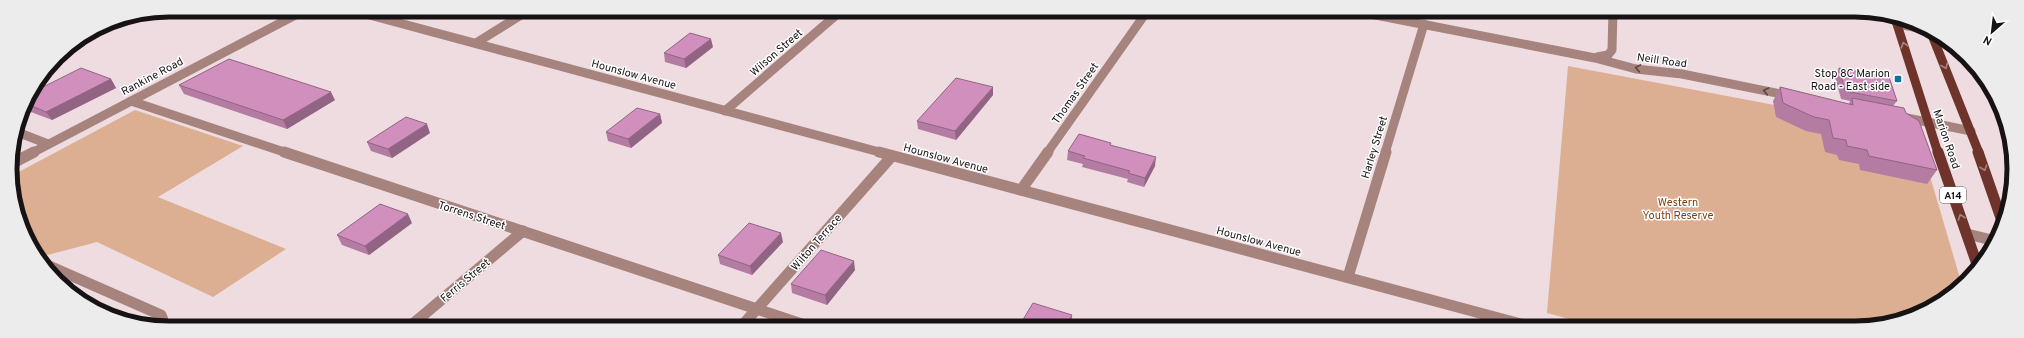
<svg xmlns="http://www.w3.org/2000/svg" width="2024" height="338" font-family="Overpass,sans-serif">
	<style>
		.green { fill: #dcaf92 }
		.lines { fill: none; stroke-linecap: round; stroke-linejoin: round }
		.minor-far1 { stroke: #a6837d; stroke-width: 9 }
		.minor { stroke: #a6837d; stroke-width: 11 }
		.primary-far1 { stroke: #6e342c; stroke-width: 9 }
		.primary { stroke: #6e342c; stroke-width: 11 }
		.wall { fill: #b47ba3 }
		.shaded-wall { fill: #926484 }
		.building { fill: #d18fbd; stroke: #926484 }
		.oneway { stroke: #a88580 }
		.oneway2 { stroke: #574543 }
		.poi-dot { fill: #11719f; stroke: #fff; stroke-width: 1.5 }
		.labels { text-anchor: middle; stroke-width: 3; stroke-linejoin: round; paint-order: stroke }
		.shield { fill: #fff; stroke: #5d595a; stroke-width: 1 }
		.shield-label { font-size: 10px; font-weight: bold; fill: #171213 }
		.street-label { font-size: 11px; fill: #171213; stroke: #fff }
		.poi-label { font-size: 11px; fill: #171213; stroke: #fff; text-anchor: end }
		.park-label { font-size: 11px; fill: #7f420e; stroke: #fff }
		.rim { fill: none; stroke: #171213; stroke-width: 5 }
	</style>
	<rect width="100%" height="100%" fill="#eedce0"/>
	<g class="green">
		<path d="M1568 66 1917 132 1962 285 1916 316 1866 328H1602L1547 313Z"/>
		<path d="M135 110 243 146 158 197 286 249 213 297 97 242 40 257 19 220 13 175Z"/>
	</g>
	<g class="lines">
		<g class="minor-far1">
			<path d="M351 10 883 153"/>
			<path d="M1350 10 1595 58 1636 69 1682 74 1791 96"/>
			<path d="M1897 24 1930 30"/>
			<path d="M476 43 529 10"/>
			<path d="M1597 57 1608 55 1612 50 1613 10"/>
			<path d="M131 101 287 153"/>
			<path d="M725 111 842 10"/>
			<path d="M1907 118 1971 131"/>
			<path d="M17 132 48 144"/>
			<path d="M32 153 305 10"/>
			<path d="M1047 153 1148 10"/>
			<path d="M1385 153 1424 24"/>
		</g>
		<g class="minor">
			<path d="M284 152 814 328"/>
			<path d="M879 152 1536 328"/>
			<path d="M11 164 34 152"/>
			<path d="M1021 190 1048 152"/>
			<path d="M1967 234 1996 241"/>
			<path d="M47 265 161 315 164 323 159 328"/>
			<path d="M1348 277 1386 152"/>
			<path d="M408 328 523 231"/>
			<path d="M740 328 892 156"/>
		</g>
		<g class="primary-far1">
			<path d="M1895 18 1938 153"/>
			<path d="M1930 30 1979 153"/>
		</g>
		<g class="primary">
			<path d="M1938 152 1978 267"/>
			<path d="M1978 152 2002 221"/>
		</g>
	</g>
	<g class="wall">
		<path d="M782 10H798L794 13Z"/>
		<path d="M713 47 686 68 665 62 664 53Z"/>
		<path d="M1839 68 1897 101 1893 106 1906 113 1937 170 1927 184 1860 170 1859 164 1839 160 1837 155 1825 152 1821 134 1806 131 1776 117 1773 101 1780 87 1849 104 1850 101 1841 99 1835 77Z"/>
		<path d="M111 79 116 88 52 120 23 109 22 108 33 92Z"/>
		<path d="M179 85 335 100 287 129 184 94Z"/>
		<path d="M993 95 956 140 918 129 917 121Z"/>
		<path d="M660 114 662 123 631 148 608 141 606 132Z"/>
		<path d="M430 133 392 158 371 151 367 142Z"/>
		<path d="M1111 145 1155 166 1144 187 1127 182 1128 179 1082 167 1083 164 1067 160 1068 151Z"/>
		<path d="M412 223 369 255 342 245 337 235Z"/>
		<path d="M783 242 752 275 720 264 718 255Z"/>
		<path d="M855 270 827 305 792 293 791 284Z"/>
	</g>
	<g class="shaded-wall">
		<path d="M794 10H798L794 13Z"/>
		<path d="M711 39 713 47 686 68 684 59Z"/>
		<path d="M111 79 116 88 52 120 46 112Z"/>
		<path d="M993 87V95L956 140 955 131Z"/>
		<path d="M331 92 335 100 287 129 283 120Z"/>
		<path d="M660 114 662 123 631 148 628 139Z"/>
		<path d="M427 124 430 133 392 158 388 149Z"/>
		<path d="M1156 157 1155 166 1144 187 1145 178Z"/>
		<path d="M408 214 412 223 369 255 365 246Z"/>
		<path d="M781 233 783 242 752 275 750 266Z"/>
		<path d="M854 261 855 270 827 305 825 295Z"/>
		<path d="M1072 315 1071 325 1070 328H1065Z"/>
	</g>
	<g class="building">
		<path d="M690 33 711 39 684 59 664 53Z"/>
		<path d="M229 59 331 92 283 120 179 85Z"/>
		<path d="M81 68 111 79 46 112 25 103 33 92Z"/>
		<path d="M1839 68 1889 77 1897 101 1845 91Z"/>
		<path d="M956 78 993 87 955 131 917 121Z"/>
		<path d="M1780 87 1853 105 1852 98 1904 108 1906 113 1919 121 1937 170 1869 156 1867 150 1847 146 1846 140 1833 138 1829 120 1814 117 1783 103Z"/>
		<path d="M637 108 660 114 628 139 606 132Z"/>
		<path d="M406 117 427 124 388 149 367 142Z"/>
		<path d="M1079 134 1111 143 1110 145 1156 157 1145 178 1128 173 1130 171 1083 158 1085 156 1068 151Z"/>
		<path d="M380 204 408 214 365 246 337 235Z"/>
		<path d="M749 223 781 233 750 266 718 255Z"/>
		<path d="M821 250 854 261 825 295 791 284Z"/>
		<path d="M1033 303 1072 315 1065 328H1018Z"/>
	</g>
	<defs><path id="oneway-chevron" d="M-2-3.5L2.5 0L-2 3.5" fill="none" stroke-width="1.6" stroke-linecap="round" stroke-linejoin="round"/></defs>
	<g class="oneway">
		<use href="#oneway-chevron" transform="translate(1904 45) rotate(-107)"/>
		<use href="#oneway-chevron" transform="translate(1945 66) rotate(68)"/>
		<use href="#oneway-chevron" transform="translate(1984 168) rotate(71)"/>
		<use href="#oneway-chevron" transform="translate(1961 217) rotate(-109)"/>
	</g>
	<g class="oneway2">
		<use href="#oneway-chevron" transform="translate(1638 68) rotate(-170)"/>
		<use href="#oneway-chevron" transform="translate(1766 91) rotate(-169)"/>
	</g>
	<rect class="poi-dot" x="1894" y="75" width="8" height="8" rx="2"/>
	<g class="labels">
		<rect class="shield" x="1940" y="187" width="26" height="16" rx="3"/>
		<g class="shield-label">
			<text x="1953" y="199">A14</text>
		</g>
		<g class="street-label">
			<text transform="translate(776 52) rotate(-41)" y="4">Wilson Street</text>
			<text transform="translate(1662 60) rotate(8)" y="4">Neill Road</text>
			<text transform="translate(634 74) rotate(15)" y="4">Hounslow Avenue</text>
			<text transform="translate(152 76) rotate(-28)" y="4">Rankine Road</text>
			<text transform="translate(1075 93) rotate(-55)" y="4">Thomas Street</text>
			<text transform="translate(1947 139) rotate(71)" y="4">Marion Road</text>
			<text transform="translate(1374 147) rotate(-73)" y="4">Harley Street</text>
			<text transform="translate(946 158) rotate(15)" y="4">Hounslow Avenue</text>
			<text transform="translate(472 215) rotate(18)" y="4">Torrens Street</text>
			<text transform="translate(1259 241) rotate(15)" y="4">Hounslow Avenue</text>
			<text transform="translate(816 242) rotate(-49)" y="4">Wilton Terrace</text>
			<text transform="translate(465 280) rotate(-40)" y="4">Ferris Street</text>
		</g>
		<g class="poi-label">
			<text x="1890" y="77">Stop 8C Marion<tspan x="1890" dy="13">Road - East side</tspan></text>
		</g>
		<g class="park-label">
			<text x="1678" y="206">Western<tspan x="1678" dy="13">Youth Reserve</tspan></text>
		</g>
	</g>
	<path d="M0 0H2024V338H0ZM169 17H1855A152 152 0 0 1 2007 169V169A152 152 0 0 1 1855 321H169A152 152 0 0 1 17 169V169A152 152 0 0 1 169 17Z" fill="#ececec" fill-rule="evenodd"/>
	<path class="rim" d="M169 17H1855A152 152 0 0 1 2007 169V169A152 152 0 0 1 1855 321H169A152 152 0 0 1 17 169V169A152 152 0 0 1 169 17Z"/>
	<g transform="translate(1992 32) rotate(208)" stroke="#ffffff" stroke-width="3" paint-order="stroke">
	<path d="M0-3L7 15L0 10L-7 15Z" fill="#171213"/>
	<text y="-6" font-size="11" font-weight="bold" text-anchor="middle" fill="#171213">N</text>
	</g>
</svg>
